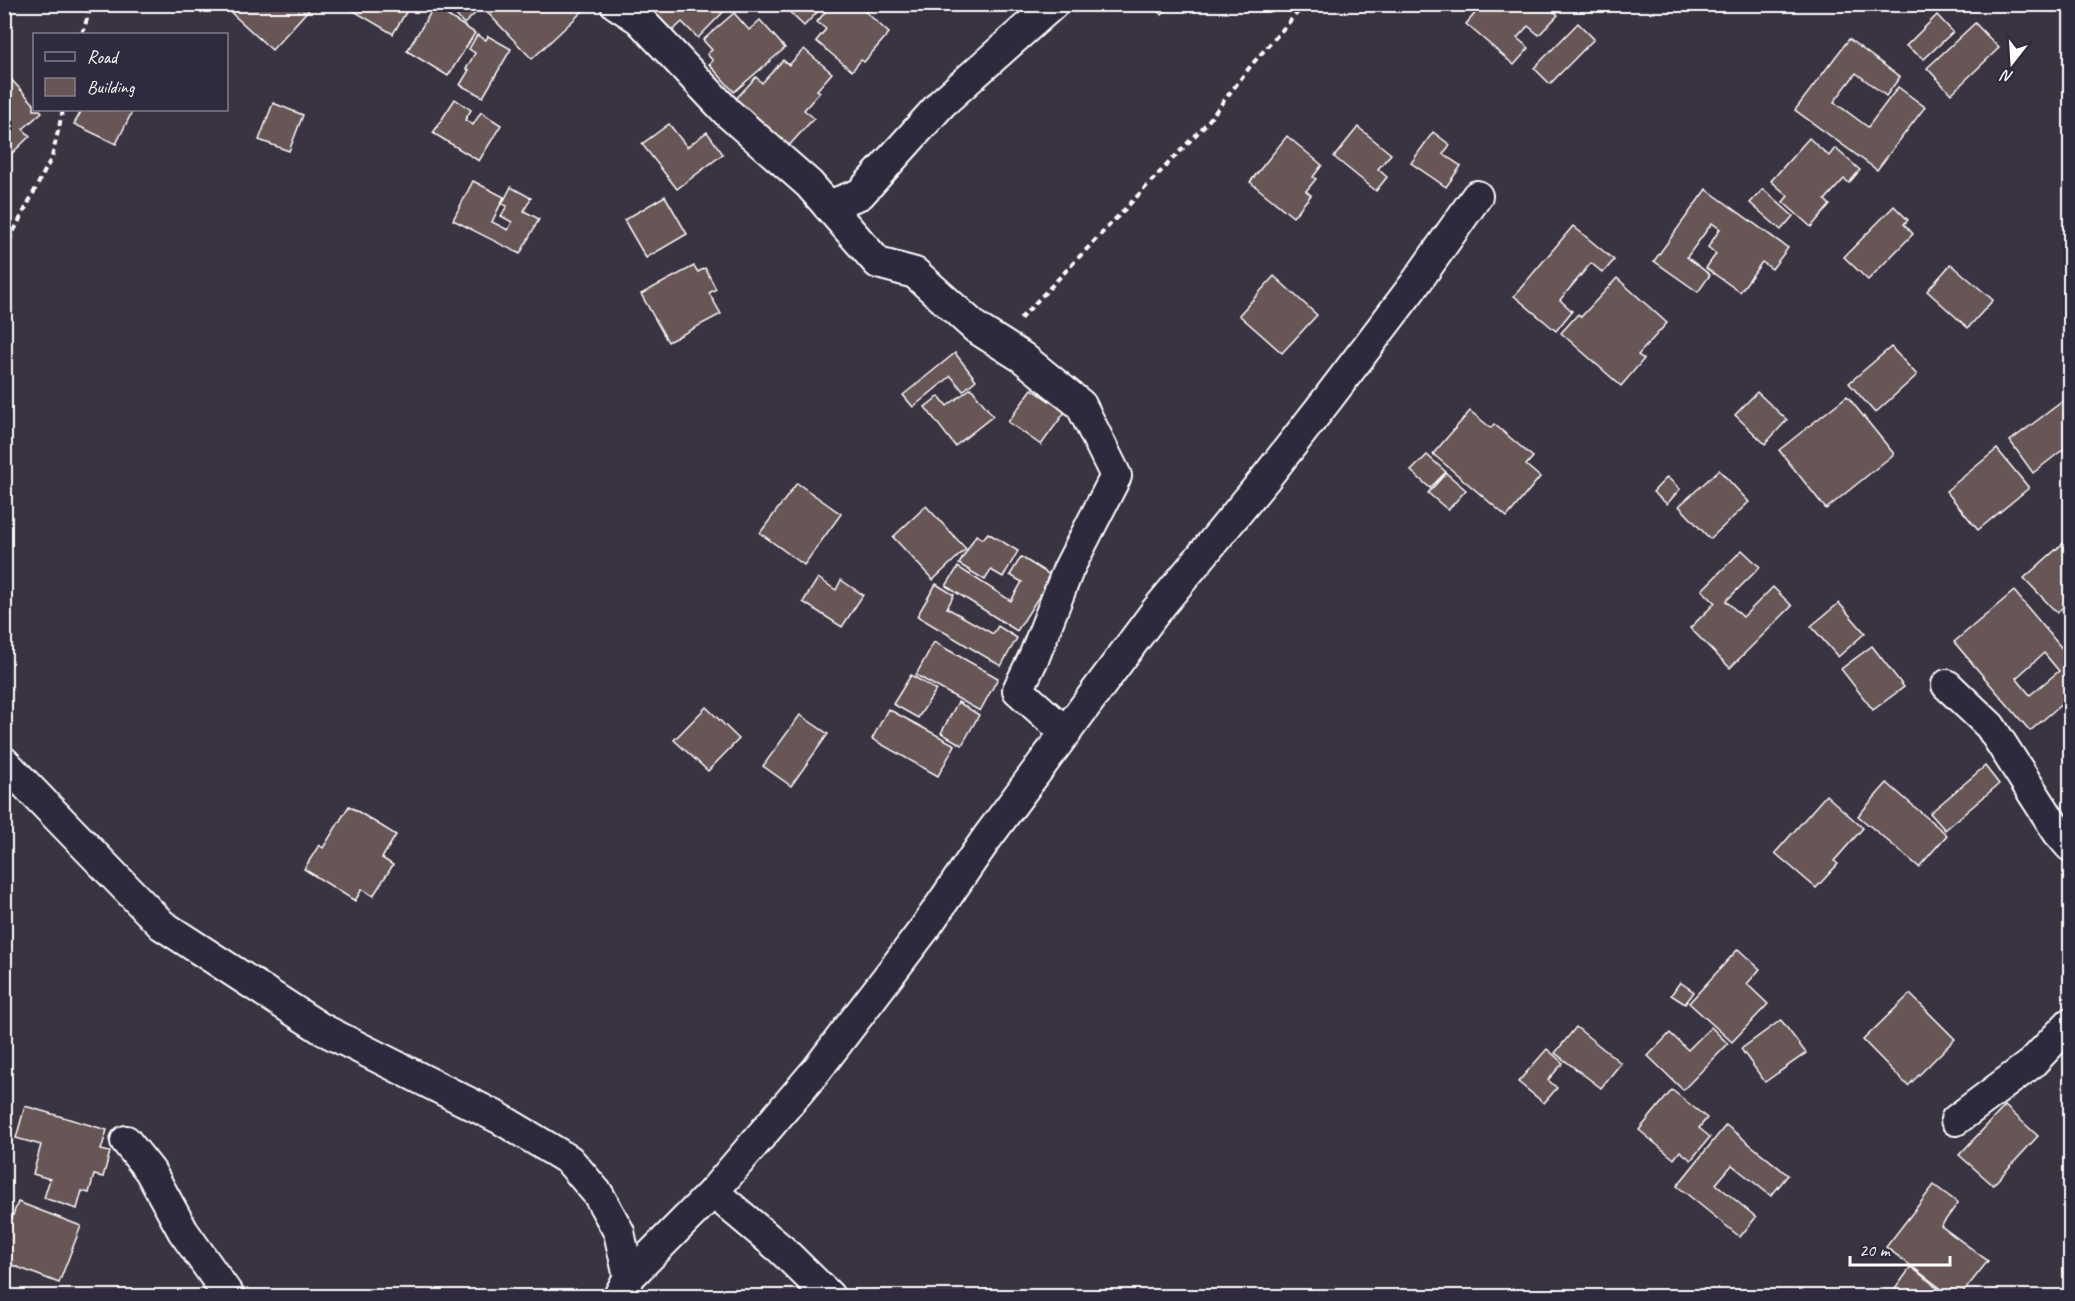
<svg xmlns="http://www.w3.org/2000/svg" width="2075" height="1301" font-family="Caveat,sans-serif">
	<style>
		.building { fill: #685656; stroke: #fff; stroke-width: 1.5; fill-rule: evenodd }
		.lines { fill: none; stroke-linecap: round; stroke-linejoin: round }
		.street-casing { stroke: #fff; stroke-width: 34 }
		.path { stroke: #fff; stroke-width: 4; stroke-dasharray: 6 4.5; stroke-linecap: butt }
		.street { stroke: #2f2a3d; stroke-width: 30 }
	</style>
	<rect width="100%" height="100%" fill="#3a3342"/>
	<filter id="ink" filterUnits="userSpaceOnUse"><feTurbulence type="fractalNoise" baseFrequency=".0167" numOctaves="2"/><feDisplacementMap in="SourceGraphic" scale="12" xChannelSelector="R" yChannelSelector="G"/><feConvolveMatrix kernelMatrix="1 2 1 2 8 2 1 2 1" color-interpolation-filters="sRGB"/></filter>
	<g filter="url(#ink)">
		<g class="building">
			<path d="M232 4H308L311 7 272 50 227 9Z"/>
			<path d="M348 4H411L393 34 347 7Z"/>
			<path d="M446 4H579L584 10 532 59 482 7 464 24Z"/>
			<path d="M654 4H731L698 38 682 22 668 35 646 13Z"/>
			<path d="M781 4H825L804 26Z"/>
			<path d="M832 4H857L889 33 864 62 861 60 852 71 816 41 826 29 817 22Z"/>
			<path d="M1148 4H1171L1162 15Z"/>
			<path d="M1483 4H1545L1558 15 1539 35 1528 26 1517 38 1529 48 1514 65 1466 24Z"/>
			<path d="M434 7 475 33 448 76 407 51Z"/>
			<path d="M734 13 749 30 760 20 785 48 734 92 709 64 713 61 707 54 712 50 703 40Z"/>
			<path d="M1937 15 1953 32 1924 59 1906 46Z"/>
			<path d="M1578 23 1594 39 1550 84 1534 68Z"/>
			<path d="M1975 23 1999 48 1951 94 1927 68Z"/>
			<path d="M477 35 486 40 488 36 511 49 483 97 460 85 469 70 466 69 475 53 469 49Z"/>
			<path d="M1849 39 1900 77 1886 96 1856 73 1834 102 1868 127 1898 87 1925 107 1877 170 1795 110Z"/>
			<path d="M804 49 832 73 817 90 820 92 804 110 814 118 785 150 732 103 756 77 762 83 783 60 789 65Z"/>
			<path d="M6 74 34 104V110H40L42 112 23 129 30 136 4 161Z"/>
			<path d="M455 99 471 110 465 120 473 125 481 112 501 125 479 161 433 133Z"/>
			<path d="M273 103 303 115 289 151 259 140Z"/>
			<path d="M82 110H133L116 144 74 124Z"/>
			<path d="M669 124 687 147 707 132 723 154 677 189 642 144Z"/>
			<path d="M1358 127 1391 154 1378 169 1387 177 1376 191 1334 157Z"/>
			<path d="M1433 132 1450 145 1443 154 1461 166 1446 187 1411 163Z"/>
			<path d="M1287 136 1322 165 1313 177 1316 179 1306 191 1311 195 1293 217 1250 182Z"/>
			<path d="M1809 138 1829 156 1835 148 1860 170 1849 183 1844 179 1825 200 1830 205 1811 227 1783 202 1788 196 1771 181Z"/>
			<path d="M473 181 504 197 492 222 508 230 512 222 501 216 507 206 502 204 511 187 531 198 524 211 539 219 520 254 453 220Z"/>
			<path d="M1706 189 1788 248 1772 269 1762 262 1740 292 1706 268 1716 254 1708 247 1720 229 1712 223 1687 257 1710 275 1698 292 1654 261Z"/>
			<path d="M1763 189 1793 216 1781 230 1750 203Z"/>
			<path d="M665 196 687 234 646 258 624 220Z"/>
			<path d="M1894 206 1908 220 1904 224 1913 234 1868 280 1844 257Z"/>
			<path d="M1573 226 1614 260 1603 273 1591 263 1560 300 1572 311 1556 331 1514 296Z"/>
			<path d="M1951 264 1993 300 1968 328 1927 291Z"/>
			<path d="M694 266 698 272 705 268 716 289 709 293 721 314 668 342 641 294Z"/>
			<path d="M1274 276 1317 315 1282 353 1239 315Z"/>
			<path d="M1617 278 1667 323 1638 355 1644 359 1621 386 1561 333 1578 314 1581 317Z"/>
			<path d="M1891 347 1917 375 1875 413 1849 383Z"/>
			<path d="M955 353 976 380 963 391 951 376 913 407 903 395Z"/>
			<path d="M971 388 993 416 955 446 925 407 939 396 947 406Z"/>
			<path d="M1032 389 1065 412 1041 445 1008 422Z"/>
			<path d="M1757 392 1787 420 1765 444 1735 415Z"/>
			<path d="M1847 396 1894 454 1826 509 1779 450Z"/>
			<path d="M2063 401 2070 411V444L2033 473 2010 441Z"/>
			<path d="M1470 411 1491 428 1494 424 1533 457 1526 465 1540 477 1507 517 1433 454Z"/>
			<path d="M1997 449 2029 488 1978 530 1946 491Z"/>
			<path d="M1427 455 1446 472 1430 488 1411 471Z"/>
			<path d="M1719 470 1749 502 1710 539 1679 506Z"/>
			<path d="M1446 473 1466 490 1448 510 1428 493Z"/>
			<path d="M1667 477 1680 489 1667 504 1653 492Z"/>
			<path d="M797 483 841 514 804 565 760 533Z"/>
			<path d="M926 506 966 549 933 580 893 537Z"/>
			<path d="M988 533 1018 551 1003 577 991 570 985 580 959 564 976 535 983 539Z"/>
			<path d="M2069 538 2070 540V600L2057 613 2024 578Z"/>
			<path d="M1742 550 1760 567 1726 601 1743 617 1773 587 1792 606 1730 668 1690 628 1715 603 1702 590Z"/>
			<path d="M1021 557 1052 576 1017 631 946 586 958 567 1011 601 1022 582 1010 575Z"/>
			<path d="M818 578 836 590 841 580 863 595 842 627 803 602Z"/>
			<path d="M936 584 954 595 947 608 993 634 998 626 1017 638 1001 666 917 616Z"/>
			<path d="M2014 591 2070 658V697L2030 731 1954 642ZM2044 653 2059 671 2030 695 2016 678Z"/>
			<path d="M1839 603 1865 633 1838 657 1811 626Z"/>
			<path d="M934 642 998 678 980 711 916 675Z"/>
			<path d="M1872 646 1904 687 1873 710 1841 669Z"/>
			<path d="M911 675 936 690 918 718 893 704Z"/>
			<path d="M958 702 979 715 962 745 941 733Z"/>
			<path d="M706 707 739 739 708 771 674 740Z"/>
			<path d="M888 709 955 745 938 776 872 739Z"/>
			<path d="M800 715 828 734 791 786 763 766Z"/>
			<path d="M1985 766 1999 784 1945 830 1930 813Z"/>
			<path d="M1887 783 1947 835 1919 867 1858 816Z"/>
			<path d="M1826 795 1863 828 1834 861 1838 864 1816 888 1775 853Z"/>
			<path d="M349 806 396 835 382 858 393 865 373 896 362 889 355 901 304 869 319 845 323 848Z"/>
			<path d="M1738 949 1760 969 1747 984 1768 1004 1732 1042 1689 1003Z"/>
			<path d="M1680 982 1694 992 1685 1004 1671 995Z"/>
			<path d="M1910 994 1955 1039 1908 1086 1863 1040Z"/>
			<path d="M1781 1020 1806 1053 1765 1082 1741 1049Z"/>
			<path d="M1576 1027 1621 1063 1601 1088 1555 1053Z"/>
			<path d="M1711 1027 1728 1044 1683 1090 1648 1056 1670 1033 1688 1050Z"/>
			<path d="M1547 1049 1563 1063 1548 1080 1557 1088 1544 1103 1518 1082Z"/>
			<path d="M1672 1090 1707 1118 1699 1128 1710 1137 1691 1160 1680 1151 1674 1159 1639 1130Z"/>
			<path d="M25 1106 107 1130 101 1150 110 1152 103 1177 94 1175 89 1193 82 1191 77 1209 44 1198 50 1179 33 1174 41 1145 16 1138Z"/>
			<path d="M2005 1106 2038 1136 1993 1185 1959 1155Z"/>
			<path d="M1726 1125 1788 1175 1771 1196 1732 1165 1716 1184 1756 1217 1740 1237 1677 1186Z"/>
			<path d="M1934 1185 1958 1203 1941 1226 1988 1261 1960 1296H1951L1886 1247Z"/>
			<path d="M18 1202 81 1226 59 1283 4 1262V1238Z"/>
			<path d="M1911 1267 1948 1296H1890Z"/>
		</g>
		<g class="lines">
			<g class="street-casing">
				<g id="street">
					<path d="M616 4 639 19 728 113 809 184 878 263 915 273 976 328 1022 357 1081 405 1116 476 1068 570 1034 657 1018 690 1066 733"/>
					<path d="M828 206 860 194 942 103 1053 4"/>
					<path d="M1947 685 1990 726 2058 832 2070 846"/>
					<path d="M4 762 162 925 322 1029 499 1118 569 1160 598 1194 619 1232 629 1277 619 1296"/>
					<path d="M1956 1120 2032 1063 2070 1023"/>
					<path d="M126 1141 150 1171 183 1231 229 1296"/>
					<path d="M713 1192 782 1250 829 1296"/>
					<path d="M629 1277 713 1192 816 1071 925 928 987 838 1156 611 1265 479 1326 401 1415 284 1477 196"/>
				</g>
			</g>
			<g class="path">
				<path d="M82 34 92 4"/>
				<path d="M4 250 52 157 63 110"/>
				<path d="M1020 319 1206 124 1253 63 1305 4"/>
			</g>
			<use href="#street" class="street"/>
		</g>
	</g>
	<rect width="2075" height="1301" fill="none" stroke="#2f2a3d" stroke-width="24"/>
	<rect x="12" y="12" width="2051" height="1277" fill="none" stroke="#fff" stroke-width="2" filter="url(#ink)"/>
	<rect x="33" y="33" width="195" height="78" fill="#2f2a3d" stroke="#827f8b" stroke-width="1.5"/>
	<rect x="45" y="52" width="30" height="9" fill="#2f2a3d" stroke="#827f8b" stroke-width="1.5"/>
	<text x="87" y="63" font-size="18" fill="#ffffff">Road</text>
	<rect x="45" y="78" width="30" height="18" fill="#685656" stroke="#827f8b" stroke-width="1.5"/>
	<text x="87" y="93" font-size="18" fill="#ffffff">Building</text>
	<g transform="translate(2012 63) rotate(197)" stroke="#2f2a3d" stroke-width="4.5" paint-order="stroke">
	<path d="M0-4.5L10 22L0 15L-10 22Z" fill="#ffffff"/>
	<text y="-9" font-size="16" font-weight="bold" text-anchor="middle" fill="#ffffff">N</text>
	</g>
	<path d="M1850 1256v9h100v-9" fill="none" stroke="#ffffff" stroke-width="3"/>
	<text x="1859" y="1256" font-size="18" fill="#ffffff" stroke="#2f2a3d" stroke-width="4.5" paint-order="stroke">20 m</text>
</svg>
